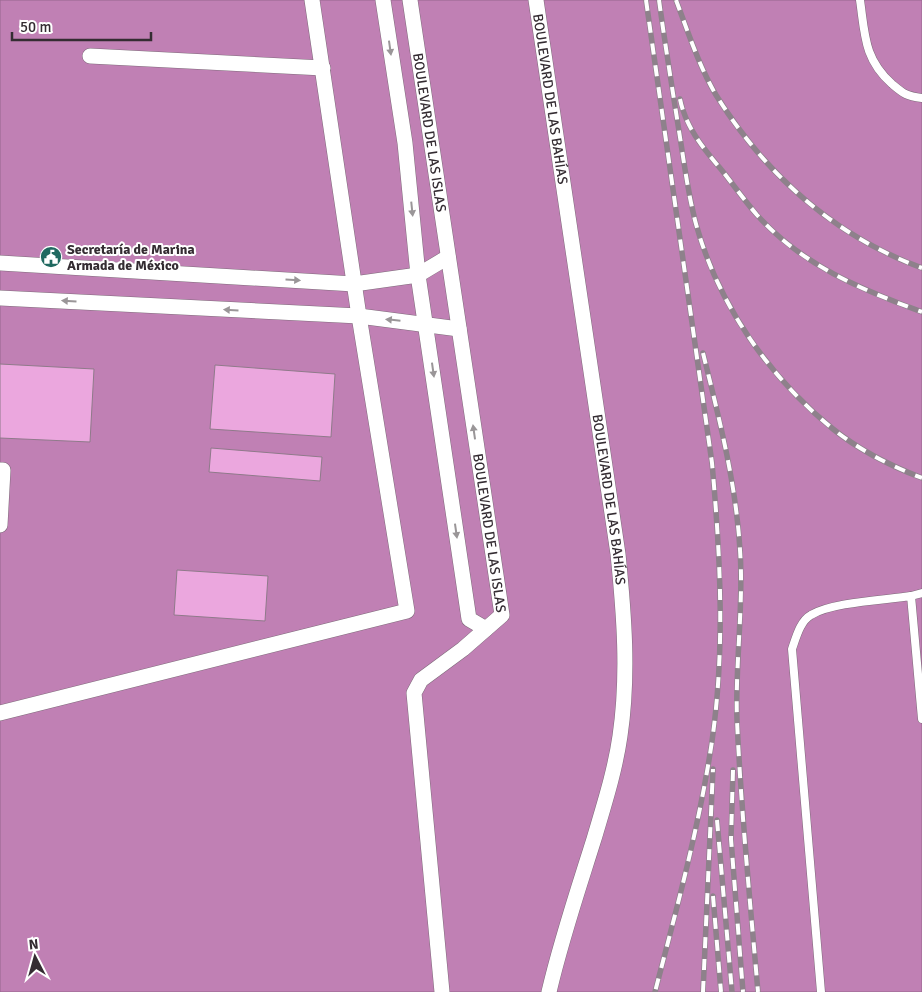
<svg xmlns="http://www.w3.org/2000/svg" width="922" height="992" font-family="Signika,sans-serif">
	<style>
		.water { fill: #c080b4; stroke: #96678d }
		.building { fill: #eba7de; stroke: #8f7a8a }
		.lines { fill: none; stroke-linecap: round; stroke-linejoin: round }
		.lane-casing { stroke: #7e6a7a; stroke-width: 9 }
		.street-casing { stroke: #7e6a7a; stroke-width: 16 }
		.lane { stroke: #fff; stroke-width: 8 }
		.street { stroke: #fff; stroke-width: 15 }
		.rail-casing { stroke: #8e818b; stroke-width: 5.5 }
		.rail { stroke: #fff; stroke-width: 4; stroke-dasharray: 11; stroke-linecap: butt }
		.oneway { fill: #9a9698 }
		.labels { text-anchor: middle; stroke-width: 4; stroke-linejoin: round; paint-order: stroke }
		.street-label { font-size: 14px; fill: #342c32; stroke: #fff }
		.poi-label { font-size: 14px; font-weight: bold; fill: #342c32; stroke: #fff; text-anchor: start }
	</style>
	<rect width="100%" height="100%" fill="#feebfa"/>
	<rect class="water" x="0" y="0" width="922" height="992"/>
	<g class="building">
		<path d="M0 364 94 369 90 442 0 438Z"/>
		<path d="M215 365 335 374 331 437 210 429Z"/>
		<path d="M211 448 322 457 320 481 209 472Z"/>
		<path d="M177 570 268 576 265 621 174 615Z"/>
	</g>
	<g class="lines">
		<g class="lane-casing">
			<g id="lane">
				<path d="M860 0C865 35 864 59 892 84 904 94 906 96 922 98"/>
				<path d="M911 596 922 593"/>
				<path d="M821 992 792 649C796 638 800 621 811 615 832 602 886 600 911 596L922 719"/>
			</g>
		</g>
		<g class="street-casing">
			<g id="street">
				<path d="M383 0 405 143 418 275 469 619 486 629"/>
				<path id="s1" d="M410 0 502 615 463 649 421 680 414 693 442 992"/>
				<path id="s2" d="M536 0 618 554C624 614 629 675 620 736 615 771 604 805 594 839 578 890 561 940 549 992"/>
				<path d="M90 56 323 68"/>
				<path d="M0 263 354 284 418 275 448 257"/>
				<path d="M0 298 359 316 459 329"/>
				<path d="M0 470H3L0 525"/>
				<path d="M0 713 407 611 359 316 312 0"/>
			</g>
		</g>
		<use href="#lane" class="lane"/>
		<use href="#street" class="street"/>
		<g class="rail-casing">
			<g id="rail">
				<path d="M646 0 712 463C721 561 726 662 709 760 696 838 675 915 655 992"/>
				<path d="M659 0C665 44 672 87 679 131 684 162 688 194 696 224 718 304 769 377 833 429 859 450 891 466 922 478"/>
				<path d="M676 0C688 32 699 66 716 95 765 174 834 236 922 268"/>
				<path d="M680 99C686 129 705 150 724 173 735 187 745 201 757 215 802 265 860 289 922 312"/>
				<path d="M703 353C719 418 736 483 740 550 744 606 735 663 737 720 741 811 750 901 758 992"/>
				<path d="M733 770 731 839 743 992"/>
				<path d="M717 820 732 992"/>
				<path d="M713 896 721 992"/>
				<path d="M703 992 713 769"/>
			</g>
		</g>
		<use href="#rail" class="rail"/>
	</g>
	<defs><path id="oneway-solid" d="M-6-.8H1V-3.2L6.5 0L1 3.2V.8H-6Z" transform="scale(1.25)"/></defs>
	<g class="oneway">
		<use href="#oneway-solid" transform="translate(390 48) rotate(82)"/>
		<use href="#oneway-solid" transform="translate(412 209) rotate(84)"/>
		<use href="#oneway-solid" transform="translate(293 280) rotate(3)"/>
		<use href="#oneway-solid" transform="translate(69 301) rotate(-177)"/>
		<use href="#oneway-solid" transform="translate(231 310) rotate(-177)"/>
		<use href="#oneway-solid" transform="translate(393 320) rotate(-174)"/>
		<use href="#oneway-solid" transform="translate(433 370) rotate(82)"/>
		<use href="#oneway-solid" transform="translate(474 432) rotate(-98)"/>
		<use href="#oneway-solid" transform="translate(456 531) rotate(82)"/>
	</g>
	<defs>
		<g id="civic-disc" transform="scale(1.125)"><circle r="9.5" fill="#206960" stroke="#fff"/><path d="M-.6-6.5H3V-4.5H.6V-3L4-1V1h2V6H-6V1h2V-1L-.6-3ZM-1.2 2.5V6h2.4V2.5Z" fill="#fff"/></g>
	</defs>
	<g fill-rule="evenodd">
		<use href="#civic-disc" x="51" y="257"/>
	</g>
	<g class="labels">
		<g class="street-label">
			<text dy="5" stroke="none"><textPath href="#s2" startOffset="100">BOULEVARD DE LAS BAHÍAS</textPath></text>
			<text dy="5" stroke="none"><textPath href="#s1" startOffset="134">BOULEVARD DE LAS ISLAS</textPath></text>
			<text dy="5" stroke="none"><textPath href="#s2" startOffset="505">BOULEVARD DE LAS BAHÍAS</textPath></text>
			<text dy="5" stroke="none"><textPath href="#s1" startOffset="539">BOULEVARD DE LAS ISLAS</textPath></text>
		</g>
		<g class="poi-label">
			<text x="67" y="254">Secretaría de Marina<tspan x="67" dy="16">Armada de México</tspan></text>
		</g>
	</g>
	<g transform="translate(35 957) rotate(354)" stroke="#ffffff" stroke-width="4" paint-order="stroke">
	<path d="M0-4L9 19L0 12L-9 19Z" fill="#342c32"/>
	<text y="-8" font-size="14" font-weight="bold" text-anchor="middle" fill="#342c32">N</text>
	</g>
	<path d="M12 32v8h139v-8" fill="none" stroke="#342c32" stroke-width="2.5"/>
	<text x="20" y="32" font-size="15" fill="#342c32" stroke="#ffffff" stroke-width="4" paint-order="stroke">50 m</text>
</svg>
